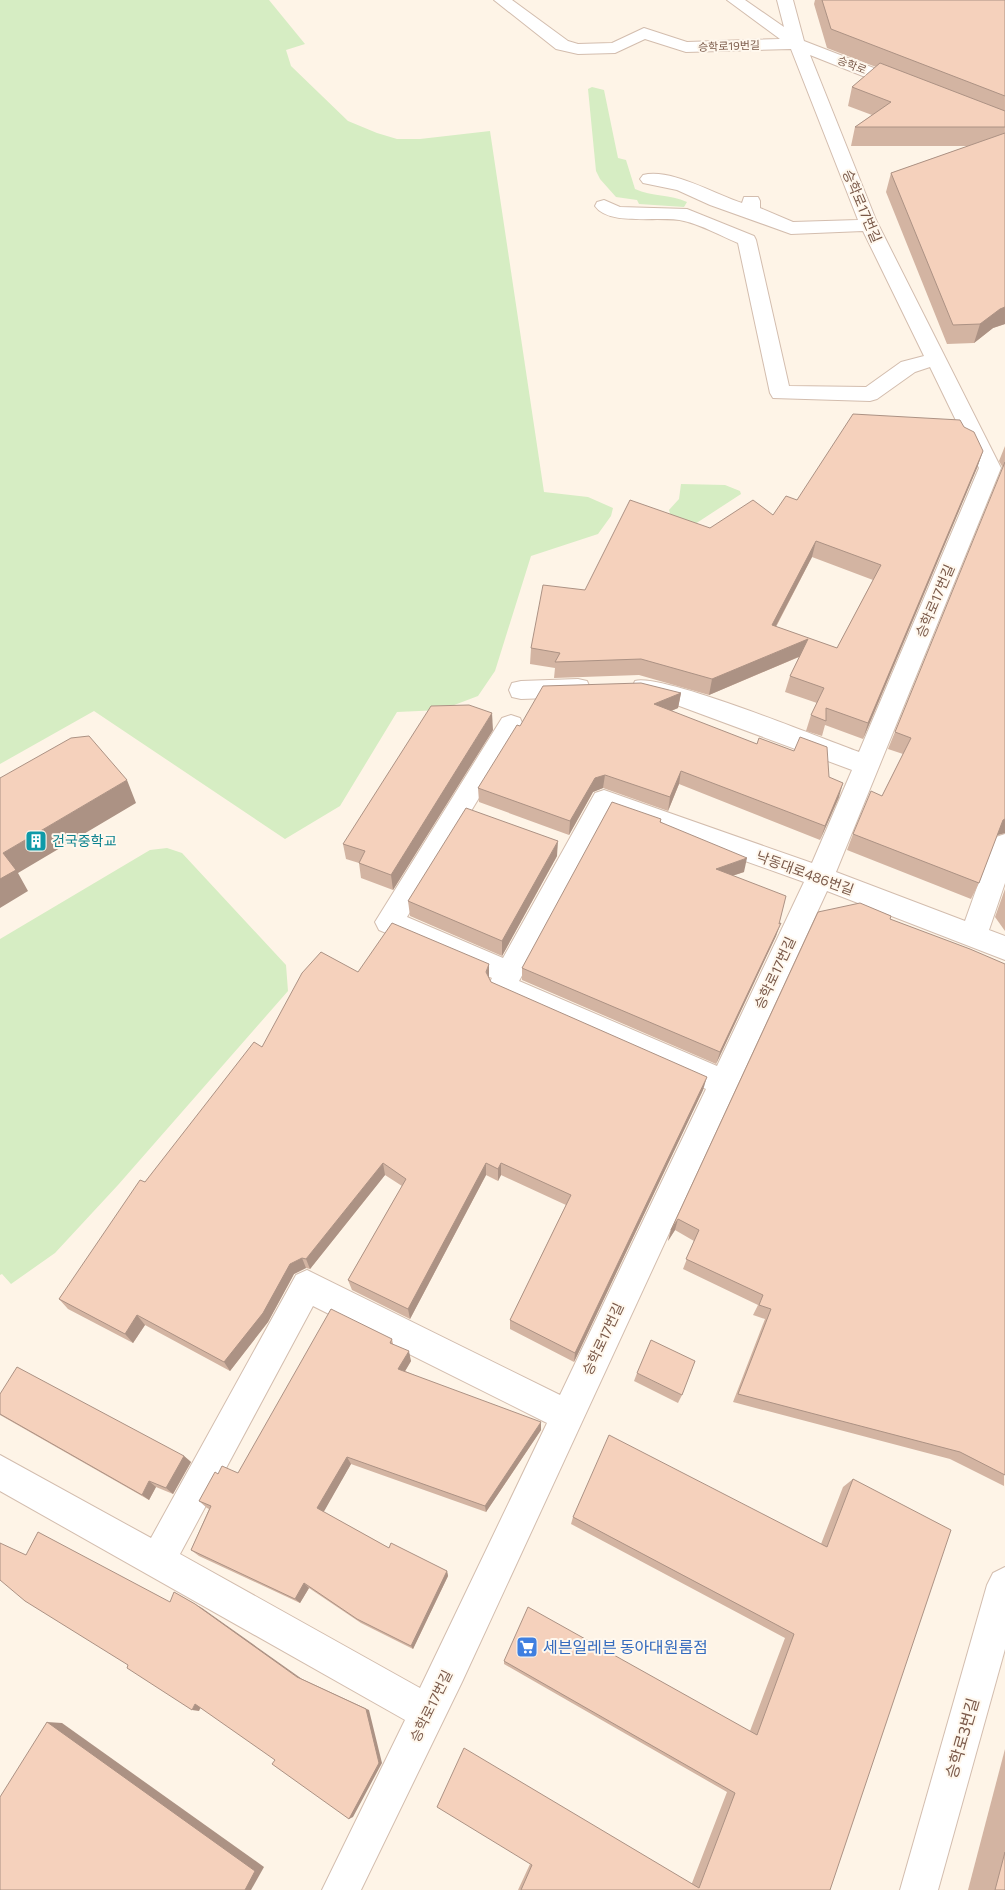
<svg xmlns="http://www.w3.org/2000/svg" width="1005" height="1890" font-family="Commissioner,'Noto Sans KR',sans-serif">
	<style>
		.green { fill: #d6edc3 }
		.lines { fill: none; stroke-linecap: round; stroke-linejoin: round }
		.minor-casing { stroke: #d3bdae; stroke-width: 2 }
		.minor { fill: #fff; fill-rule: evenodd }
		.wall { fill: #d3b4a2; fill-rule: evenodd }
		.shaded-wall { fill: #ac9284 }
		.building { fill: #f5d1bc; stroke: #ac9284; fill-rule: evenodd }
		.labels { text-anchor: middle; stroke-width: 4; stroke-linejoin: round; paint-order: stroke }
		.far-street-label { font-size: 11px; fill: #7a5949; stroke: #fff8ee }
		.street-label { font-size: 14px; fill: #7a5949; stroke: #fff8ee }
		.culture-label { font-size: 14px; fill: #0d838f; stroke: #fff8ee; text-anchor: start }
		.near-shop-label { font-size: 16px; fill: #366cbe; stroke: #fff8ee; text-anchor: start }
		.near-street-label { font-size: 16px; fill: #7a5949; stroke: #fff8ee }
	</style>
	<rect width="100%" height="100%" fill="#fef4e7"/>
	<g class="green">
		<path d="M0 0H269L305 44 286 50 291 66 348 121 377 133 397 139H420L490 131 544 492 588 497 613 508 611 516 598 534 531 556 495 671 478 696 441 710 397 712 340 806 285 839 94 711 0 764Z"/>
		<path d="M592 87 604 90 618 158 626 160 635 189C652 197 670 194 687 202L684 207 639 204 637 200 616 197 600 179 596 171 588 89Z"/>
		<path d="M681 484 725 485 740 491 741 494 695 524 671 517 669 510 679 499Z"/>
		<path d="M167 848 182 853 286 965 288 991 118 1185 55 1253 11 1284 2 1274 0 1275V939L150 850Z"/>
	</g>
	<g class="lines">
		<g class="minor-casing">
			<g id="minor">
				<path d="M494 0H512L568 41 578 44 612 43 644 28 687 42 780 39 727 0H745L784 27 777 0H793L804 41 910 82 913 86 910 90H898L810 55 876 220 1001 468 836 872 965 921 992 845 996 837 1005 834V883L989 930 1005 936V960L827 891 462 1682 361 1890H322L405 1720 0 1491V1455L151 1538 296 1275 307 1270 560 1395 706 1089 492 995 488 986 492 978 379 930 375 922 502 718 511 715 520 718 523 725 407 917 503 958 595 793 604 790 812 863 852 770 674 704 635 695 632 688 635 681C662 673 823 739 859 752L979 468 930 367 915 372 877 399 870 401 773 398 770 393 738 243C721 236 702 225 684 221 662 215 609 227 595 206L597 202 604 200 620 207 687 209 754 236 756 240 789 386 866 387 901 362 924 356 863 231 791 234 710 205 677 190 643 183 640 179 643 175C671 168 714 194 742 203L744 197H758L760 201V208L793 222 858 220 791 49 686 52 645 39 615 53 578 54 556 49ZM610 813 804 882 717 1066 519 981ZM313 1306 547 1423 420 1688 180 1554Z"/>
				<path d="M578 679 587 681 590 688 587 695 578 697 521 699 512 697 509 690 512 683 521 681Z"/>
				<path d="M1005 1567V1649L938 1890H900L987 1585 993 1573Z"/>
			</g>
		</g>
		<use href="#minor" class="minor"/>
	</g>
	<g class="wall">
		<path d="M815 0H1005V324L993 328 974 343 947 344 886 192 891 173 968 146H851L855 127 872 115 848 106 852 87 876 67 827 48 814 4Z"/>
		<path d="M1005 446V833L997 835 979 883 971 899 847 850 853 834 882 796 903 754 888 749 1003 468 999 461Z"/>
		<path d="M983 451 977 468 863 739 825 725 822 736 806 731 811 715 817 703 785 692 790 676 799 657 709 695 639 675 554 678 555 668 530 664 531 648 585 590 710 528 773 515 797 500ZM812 557 873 580 837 648 776 627Z"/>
		<path d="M681 693 678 708 671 711 829 777 839 797 820 840 679 784 668 811 603 788 593 792 569 835 479 802 478 788 520 726Z"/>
		<path d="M493 730 393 890 361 878 359 863 346 859 343 844Z"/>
		<path d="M661 819V822L744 872 732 876 779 924 776 936 716 1064 522 980V968Z"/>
		<path d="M557 856 502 956 410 916 408 901Z"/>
		<path d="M1005 889V931L995 917Z"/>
		<path d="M890 919 1005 964 1004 1486 950 1459 733 1402 765 1319 753 1315 758 1305 683 1269 694 1241 675 1230 668 1241 671 1230Z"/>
		<path d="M358 972 489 979 491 982 703 1090 574 1362 510 1329V1320L566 1205 501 1175 498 1181 486 1175 410 1319 352 1290 348 1280 402 1186 385 1175 310 1269 306 1268 294 1274 268 1322 230 1371 145 1325 133 1343 68 1309 59 1299 145 1182 262 1047Z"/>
		<path d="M392 1339 393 1344 411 1361 405 1371 541 1430 486 1512 351 1464 323 1512 389 1548 447 1571 448 1576 413 1649 361 1623 309 1588 300 1603 199 1556 191 1550 209 1509 207 1508 199 1501 218 1474 238 1473Z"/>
		<path d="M637 1373 682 1395 678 1403 634 1381Z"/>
		<path d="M0 1394 184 1456 191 1462 173 1494 156 1487 149 1500 0 1415Z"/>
		<path d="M853 1479 830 1890H518L530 1864 692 1883 727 1792 504 1664V1661L750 1731 785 1638 571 1524 573 1517 821 1544 843 1487Z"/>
		<path d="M1005 1749V1890H968Z"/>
	</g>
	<g class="shaded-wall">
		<path d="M1005 307V324L993 328 974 343 980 324 1000 309Z"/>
		<path d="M983 451 977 468 863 739 868 723Z"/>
		<path d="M816 541 812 557 768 641 772 625Z"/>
		<path d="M808 639 803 655 709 695 712 679Z"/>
		<path d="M681 693 678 708 652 719 654 704Z"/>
		<path d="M492 713 493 730 393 890 391 875Z"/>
		<path d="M681 771 679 784 668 811 670 797Z"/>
		<path d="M605 775 603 788 593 792 569 835 570 821 595 778Z"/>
		<path d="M127 780 136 803 18 873 28 891 0 908V879L3 853Z"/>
		<path d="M843 783 839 797 820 840 825 826Z"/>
		<path d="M1005 819V833L994 836 1003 820Z"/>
		<path d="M558 841 557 856 502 956V941Z"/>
		<path d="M747 858 744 872 713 882 716 869Z"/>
		<path d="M781 923 776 936 716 1064 720 1052Z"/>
		<path d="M489 964V979L486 972Z"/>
		<path d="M707 1077 703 1090 574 1362 575 1353Z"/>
		<path d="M383 1163 385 1175 310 1269 306 1259Z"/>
		<path d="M486 1163V1175L410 1319 408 1309Z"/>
		<path d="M501 1163V1175L498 1181V1169Z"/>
		<path d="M678 1219 675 1230 668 1241 671 1230Z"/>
		<path d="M302 1258 306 1268 294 1274 268 1322 230 1371 224 1362 290 1264Z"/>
		<path d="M137 1315 145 1325 133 1343 125 1334Z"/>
		<path d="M409 1351 411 1361 401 1378 398 1369Z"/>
		<path d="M541 1422V1430L486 1512 485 1506Z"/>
		<path d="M184 1456 191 1462 173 1494 166 1488Z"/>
		<path d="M347 1457 351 1464 322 1515 317 1508Z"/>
		<path d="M149 1481 156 1487 149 1500 142 1495Z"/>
		<path d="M447 1571 448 1576 413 1649 411 1646Z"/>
		<path d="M304 1583 309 1588 300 1603 295 1599Z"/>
		<path d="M174 1592 202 1608 302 1679 369 1710 382 1763 353 1817 349 1819 297 1677Z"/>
		<path d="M195 1704 202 1705 199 1711 192 1710Z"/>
		<path d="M47 1722 62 1723 264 1867 251 1890H245Z"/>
	</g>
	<g class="building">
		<path d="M822 0H1005V96L831 29Z"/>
		<path d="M880 63 1005 111V127H855L891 102 852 87Z"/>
		<path d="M1005 133V307L1000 309 980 324 953 325 891 173Z"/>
		<path d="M853 414 960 420 964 427 974 432 983 451 868 723 826 708V721L811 715 824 688 790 676 808 639 712 679 641 659 555 662 560 653 531 648 543 585 585 590 630 500 710 528 753 500 773 515 786 496 797 500ZM816 541 881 565 837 648 772 625Z"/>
		<path d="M1005 462V819L1003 820 979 883 853 834 871 791 882 796 911 738 895 732Z"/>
		<path d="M641 683 681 693 654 704 757 744 759 738 794 751 800 737 827 747 829 777 843 783 825 826 681 771 670 797 605 775 595 778 570 821 478 788 517 725 520 726 543 686Z"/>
		<path d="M469 705 492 713 391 875 359 863 365 851 343 844 431 706Z"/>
		<path d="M89 736 127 780 3 853 16 870 0 879V778L71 738Z"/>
		<path d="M612 802 661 819 660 822 747 858 716 869 786 896 779 924 781 923 720 1052 522 968Z"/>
		<path d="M466 808 558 841 502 941 408 901Z"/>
		<path d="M860 903 891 916 890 919 970 949 1005 964V1475L960 1452 738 1394 771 1309 759 1305 763 1295 686 1259 699 1230 678 1219 671 1230 818 912Z"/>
		<path d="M392 923 489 964 486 972 491 982 707 1077 575 1353 510 1320 571 1195 501 1163 498 1169 486 1163 408 1309 348 1280 406 1179 383 1163 306 1259 302 1258 290 1264 263 1313 224 1362 137 1315 125 1334 59 1299 140 1180 145 1182 254 1042 262 1047 302 973 321 952 358 972Z"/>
		<path d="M331 1309 392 1339 390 1343 409 1351 398 1369 541 1422 485 1506 347 1457 317 1508 389 1548 391 1543 447 1571 411 1646 357 1619 304 1583 295 1599 191 1550 211 1506 199 1501 215 1472 218 1474 222 1466 238 1473Z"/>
		<path d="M651 1340 695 1361 682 1395 637 1373Z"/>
		<path d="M17 1367 184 1456 166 1488 149 1481 142 1495 0 1414V1394Z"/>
		<path d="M609 1435 827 1547 853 1479 951 1530 830 1890H521L532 1865 437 1807 464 1748 699 1888 735 1793 504 1661 528 1607 757 1735 794 1634 573 1517Z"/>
		<path d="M38 1532 170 1602 174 1592 195 1604 297 1677 366 1709 379 1763 349 1819 272 1764 275 1760 195 1704 192 1710 127 1668 128 1665 25 1601 0 1580V1543L26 1555Z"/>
		<path d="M47 1722 255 1871 245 1890H0V1797Z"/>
		<path d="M1005 1852V1890H995Z"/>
	</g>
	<defs>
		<g id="building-square" transform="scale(1.125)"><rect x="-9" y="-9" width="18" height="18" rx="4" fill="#0f9aa8" stroke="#fff8ee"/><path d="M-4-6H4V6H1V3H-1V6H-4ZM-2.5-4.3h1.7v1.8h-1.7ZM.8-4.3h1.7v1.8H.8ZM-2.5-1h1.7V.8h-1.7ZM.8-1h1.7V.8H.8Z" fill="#fff"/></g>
		<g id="supermarket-square" transform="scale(1.125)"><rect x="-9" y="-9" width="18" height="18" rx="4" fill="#3f7fe0" stroke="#fff8ee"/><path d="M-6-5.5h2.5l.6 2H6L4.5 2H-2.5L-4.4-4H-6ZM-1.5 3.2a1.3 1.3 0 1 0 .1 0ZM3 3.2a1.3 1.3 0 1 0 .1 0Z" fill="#fff"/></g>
	</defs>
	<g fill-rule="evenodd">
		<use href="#building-square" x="36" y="841"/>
		<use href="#supermarket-square" x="527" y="1647"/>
	</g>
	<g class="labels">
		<g class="far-street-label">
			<text transform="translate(729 46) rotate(-2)" y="4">승학로19번길</text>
			<text transform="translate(852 65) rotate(21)" y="4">승학로</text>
		</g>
		<g class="street-label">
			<text transform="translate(862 206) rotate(67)" y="5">승학로17번길</text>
			<text transform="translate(935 601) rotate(-67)" y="5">승학로17번길</text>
			<text transform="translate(805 873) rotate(20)" y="5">낙동대로486번길</text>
			<text transform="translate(775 973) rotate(-65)" y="5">승학로17번길</text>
			<text transform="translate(603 1339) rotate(-65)" y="5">승학로17번길</text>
			<text transform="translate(431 1706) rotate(-64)" y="5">승학로17번길</text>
		</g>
		<g class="culture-label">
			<text x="52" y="846">건국중학교</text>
		</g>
		<g class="near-shop-label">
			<text x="543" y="1653">세븐일레븐 동아대원룸점</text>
		</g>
		<g class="near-street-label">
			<text transform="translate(962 1738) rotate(-74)" y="6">승학로3번길</text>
		</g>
	</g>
</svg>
